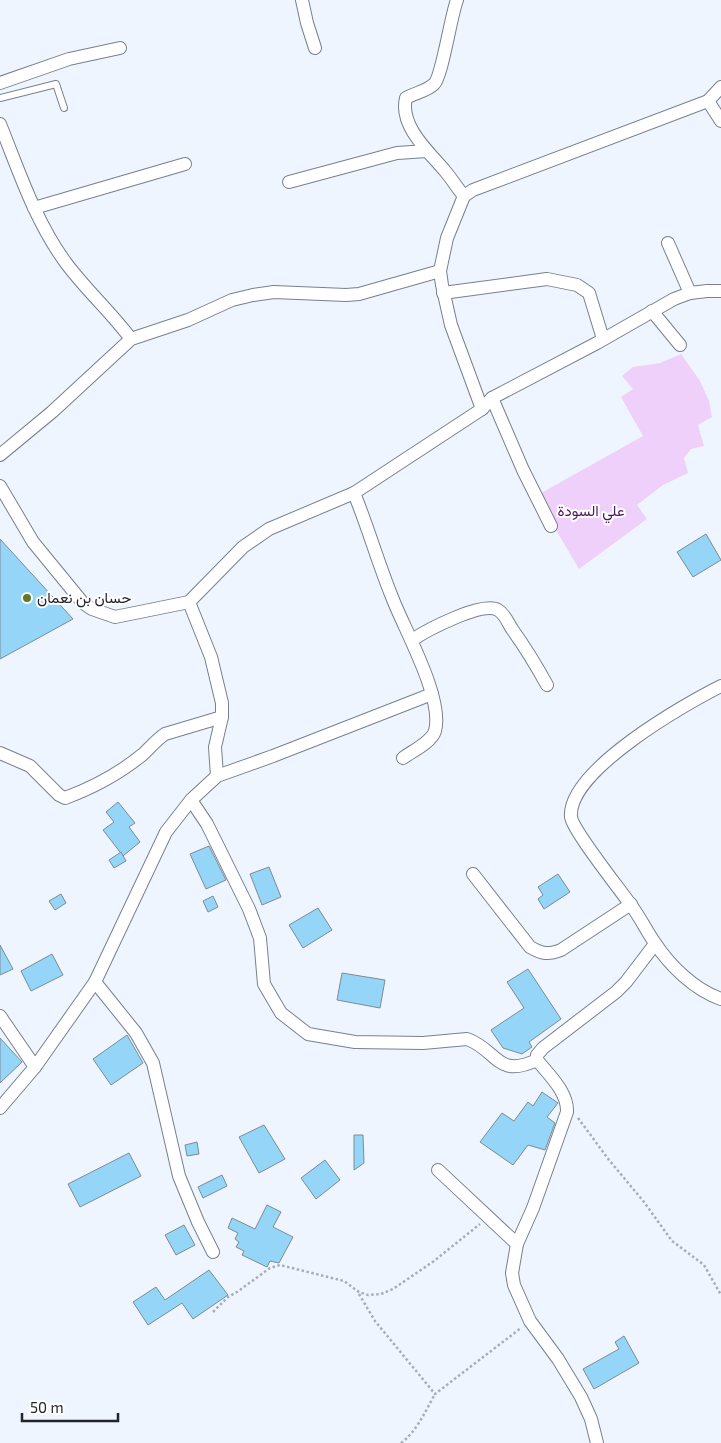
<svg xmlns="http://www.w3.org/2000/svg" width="721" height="1443" font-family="'Exo 2',Vazirmatn,sans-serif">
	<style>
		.green { fill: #efd0fb }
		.building { fill: #94d5f8; stroke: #7c8c95 }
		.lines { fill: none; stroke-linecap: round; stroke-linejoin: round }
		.service-casing { stroke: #78808e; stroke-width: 8 }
		.minor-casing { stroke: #78808e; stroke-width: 14 }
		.path { stroke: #a8adb5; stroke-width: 2.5; stroke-dasharray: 2.5 2.5; stroke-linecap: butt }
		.service { stroke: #fff; stroke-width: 6 }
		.minor { stroke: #fff; stroke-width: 12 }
		.poi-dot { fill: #657826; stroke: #fff; stroke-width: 2 }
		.labels { text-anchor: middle; stroke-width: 4; stroke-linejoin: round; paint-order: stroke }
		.park-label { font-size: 15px; fill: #501763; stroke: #fff }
		.poi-label { font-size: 15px; fill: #21242a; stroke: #fff; text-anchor: start }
	</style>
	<rect width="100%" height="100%" fill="#eff5fe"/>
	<path class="green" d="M681 354 700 381 709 401 712 417 698 425 704 446 691 449 684 458 688 473 663 485 637 505 647 519 579 569 536 496 643 436 621 397 633 389 622 376 633 367 660 363Z"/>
	<g class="building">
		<path d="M706 534 721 560 693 577 677 552Z"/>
		<path d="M0 539 73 619 0 659Z"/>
		<path d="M118 802 135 823 129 827 140 842 123 856 103 830 114 822 106 812Z"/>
		<path d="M209 846 226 880 206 889 190 854Z"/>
		<path d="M121 852 126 861 114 868 109 860Z"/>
		<path d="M269 867 281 897 262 905 250 874Z"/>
		<path d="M558 874 570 892 544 909 538 899 543 895 538 887Z"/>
		<path d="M61 894 66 903 55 910 49 901Z"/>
		<path d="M213 896 218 907 208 912 203 901Z"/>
		<path d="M318 908 332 930 303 948 289 925Z"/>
		<path d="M0 945 13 969 0 975Z"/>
		<path d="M52 954 63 975 31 991 21 971Z"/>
		<path d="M528 969 561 1019 529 1042 532 1047 522 1054 503 1048 491 1030 524 1008 507 982Z"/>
		<path d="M342 973 385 980 380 1008 337 1000Z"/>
		<path d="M127 1035 143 1063 111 1085 93 1059Z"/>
		<path d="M0 1038 22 1062 0 1083Z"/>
		<path d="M542 1092 558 1103 547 1117 555 1123 545 1150 528 1145 513 1165 480 1142 502 1113 514 1121 528 1102 533 1106Z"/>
		<path d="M264 1125 285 1159 259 1173 239 1137Z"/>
		<path d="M354 1135H363L364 1163 354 1170Z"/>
		<path d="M197 1142 199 1154 187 1156 185 1145Z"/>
		<path d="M129 1153 141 1176 80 1207 68 1184Z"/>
		<path d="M325 1160 340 1180 316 1199 301 1178Z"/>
		<path d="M222 1175 227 1186 203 1198 198 1187Z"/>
		<path d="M267 1205 281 1212 273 1227 293 1237 279 1263 270 1261 267 1267 242 1255 244 1251 236 1247 239 1242 235 1239 238 1233 228 1228 232 1218 255 1229Z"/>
		<path d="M184 1225 195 1245 176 1255 165 1235Z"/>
		<path d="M209 1270 228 1295 193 1319 182 1303 148 1325 133 1302 156 1287 165 1300Z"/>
		<path d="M624 1336 639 1363 594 1389 583 1369 619 1349 615 1342Z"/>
	</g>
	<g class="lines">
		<g class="service-casing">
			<path id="service" d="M0 98 56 84 64 108"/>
		</g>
		<g class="minor-casing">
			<g id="minor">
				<path d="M302 0 307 23 315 48"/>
				<path d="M0 83 69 59 120 48"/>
				<path d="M708 101 721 87"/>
				<path d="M0 124C19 171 35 221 66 263 86 290 111 312 131 339"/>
				<path d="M289 182 397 153 427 151"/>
				<path d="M464 196 473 190 708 101 721 121"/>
				<path d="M34 208 185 164"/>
				<path d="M668 243 690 293"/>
				<path d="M443 293 547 279 577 285 589 293 603 339"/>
				<path d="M652 311 680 345"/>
				<path d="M492 398 523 470 551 526"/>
				<path d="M482 409 492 398 597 343 674 299 690 293 707 291H721"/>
				<path d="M0 455 52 412 131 339 188 320 232 300 253 295 274 292 346 295 359 294 440 271"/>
				<path d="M0 486 33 542 83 603 92 609 115 617 189 602 243 547 269 529 354 493 482 409 451 325 442 285 440 271 447 238 464 196C457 188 452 179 445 171 429 152 399 126 406 98 415 93 427 91 434 84 442 77 451 15 457 0"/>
				<path d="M354 493C368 527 378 563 392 597 404 629 444 698 435 731 431 743 412 751 403 758"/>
				<path d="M189 602 211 657 222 703V717L215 747 217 776"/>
				<path d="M412 640C427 630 482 601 498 610 505 614 508 623 512 629 525 647 536 665 547 685"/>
				<path d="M721 686C685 704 567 771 571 817 573 831 622 892 633 908 641 919 647 932 655 943 670 966 695 990 721 999"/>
				<path d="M0 753 30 766 59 795 65 798C92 788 120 773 142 755 150 748 156 740 165 734L222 717"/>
				<path d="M191 800 207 824 249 909 260 938 264 984 281 1013 308 1034 355 1042 423 1043 467 1039C498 1050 496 1079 537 1060"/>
				<path d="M473 874 530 947C542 954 548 955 561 950L631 904"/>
				<path d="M95 982 136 1033 153 1063 179 1176 198 1222 213 1252"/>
				<path d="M0 1016 35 1067"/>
				<path d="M0 1108 35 1067 95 982 166 832 191 800 217 776 273 756 432 694"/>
				<path d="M438 1170 517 1244"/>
				<path d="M597 1443 591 1419 581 1397 558 1359 530 1321 514 1285 512 1273 517 1244 533 1208 567 1112C568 1092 549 1075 537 1060V1055L543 1048 616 992 626 982 655 944"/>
			</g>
		</g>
		<g class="path">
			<path d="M578 1118 609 1160 644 1202 672 1241 704 1265 721 1295"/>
			<path d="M359 1294 375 1321 435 1394 521 1328"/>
			<path d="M213 1312 228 1297 237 1292 270 1268 280 1265 344 1281 359 1292 368 1295 381 1294 393 1289 434 1261 480 1224"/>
			<path d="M401 1443C417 1431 425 1412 435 1394"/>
		</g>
		<use href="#service" class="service"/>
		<use href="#minor" class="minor"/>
	</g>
	<circle class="poi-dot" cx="27" cy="598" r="5"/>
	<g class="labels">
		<g class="park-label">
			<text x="591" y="516">علي السودة</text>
		</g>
		<g class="poi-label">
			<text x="37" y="603">حسان بن نعمان</text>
		</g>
	</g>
	<path d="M22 1413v8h96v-8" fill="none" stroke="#21242a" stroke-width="2.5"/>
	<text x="30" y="1413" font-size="15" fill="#21242a" stroke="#ffffff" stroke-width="4" paint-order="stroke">50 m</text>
</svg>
